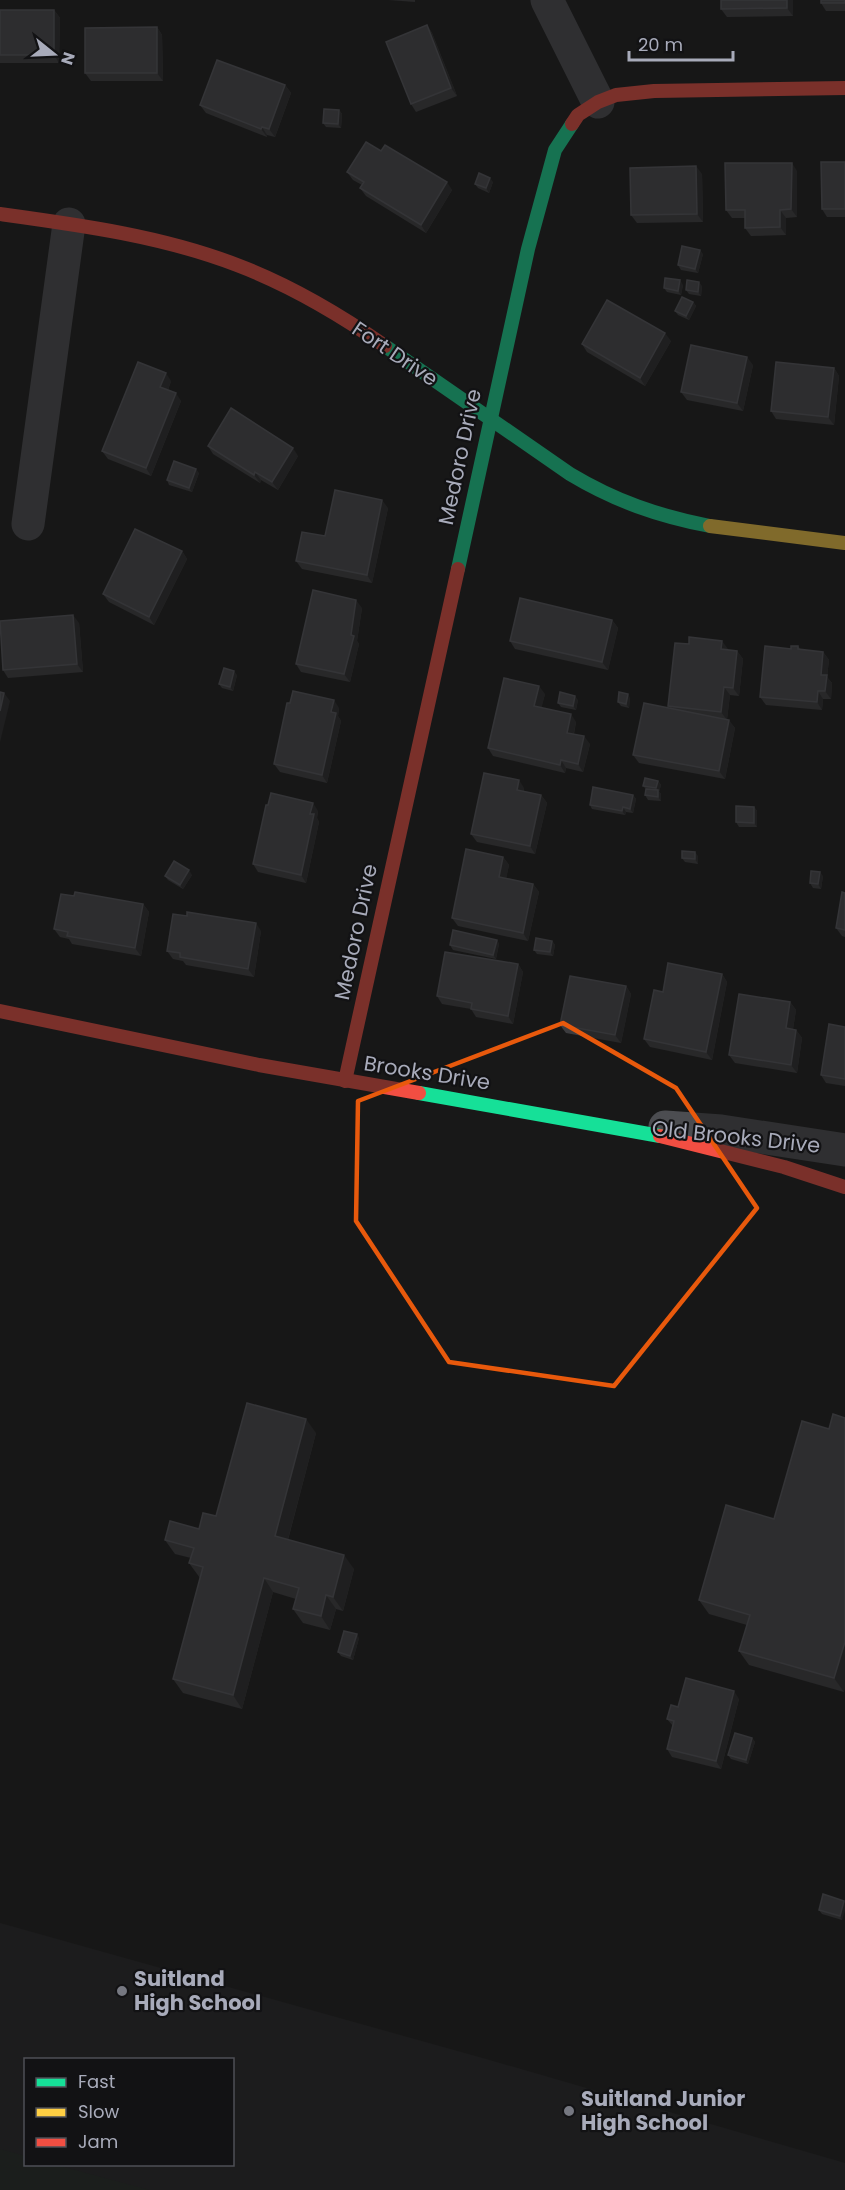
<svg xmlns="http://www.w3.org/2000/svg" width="845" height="2190" font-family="Poppins,sans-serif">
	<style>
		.built { fill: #222224; fill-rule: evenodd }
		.green { fill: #1f2722 }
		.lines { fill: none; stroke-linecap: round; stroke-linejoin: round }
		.street { stroke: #4c4d51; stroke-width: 33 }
		.fast { stroke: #16e098; stroke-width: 14 }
		.slow { stroke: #ffcf43; stroke-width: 14 }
		.jam { stroke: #f24e42; stroke-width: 14 }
		.wall { fill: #3c3c3f }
		.shaded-wall { fill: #29292a }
		.building { fill: #48484c; stroke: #57585e; stroke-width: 1.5 }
		.marked { fill: none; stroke: #e8590c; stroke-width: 4.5; stroke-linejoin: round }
		.poi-dot { fill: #767881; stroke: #121214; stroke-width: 2 }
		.labels { text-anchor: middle; stroke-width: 4.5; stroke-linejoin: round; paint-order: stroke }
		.street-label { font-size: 21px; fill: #a8abba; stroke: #121214 }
		.poi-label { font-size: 21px; font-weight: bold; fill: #a8abba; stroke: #121214; text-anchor: start }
	</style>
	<rect width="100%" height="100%" fill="#181818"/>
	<path class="built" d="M0 1923 486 2059 845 2163V2190H0ZM26 2060H232V2164H26Z"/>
	<path class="green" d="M0 2149 25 2156 26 2164 56 2165 149 2190H0Z"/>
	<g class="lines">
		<g class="street">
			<path d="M547 0 598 102"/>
			<path d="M28 524 69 224"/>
			<path d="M665 1127 721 1131 845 1150"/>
		</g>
		<g class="fast">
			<path d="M385 346 570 474C615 501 658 516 710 526"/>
			<path d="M458 569 528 249 555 150 572 124"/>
			<path d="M419 1093 660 1136"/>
		</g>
		<path class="slow" d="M710 526 845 543"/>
		<g class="jam">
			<path d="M572 124 578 115 598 102 616 95 654 91 845 88"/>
			<path d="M0 214C80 225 162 236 237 265 290 285 339 314 385 346"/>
			<path d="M0 1011 259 1065 419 1093"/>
			<path d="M345 1081 458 569"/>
			<path d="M660 1136 784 1167 845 1187"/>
		</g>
	</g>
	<g class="wall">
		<path d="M389 0H415V2Z"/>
		<path d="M721 0H793V16L727 17 721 9Z"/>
		<path d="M845 0V11H826L821 3Z"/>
		<path d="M0 10H54L60 18 59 63H0Z"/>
		<path d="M427 25 432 33 457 96 416 112 411 104Z"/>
		<path d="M157 27 162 35 163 81H91L85 73Z"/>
		<path d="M285 85 291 93 275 137 267 135V137L206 113 200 105Z"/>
		<path d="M339 110 342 114 341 128 326 127 323 123Z"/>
		<path d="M381 151 452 190 426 233 366 196 360 188 362 185 353 180 347 172Z"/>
		<path d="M845 162V217H827L822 209Z"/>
		<path d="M797 171V217L786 218V235L751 236 745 228V218H732L726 210Z"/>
		<path d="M702 174 703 222 637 223 631 215Z"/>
		<path d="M493 182 489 193 478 188 475 184Z"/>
		<path d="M703 254 698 273 681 270 678 265Z"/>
		<path d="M683 285 681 295 667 292 664 288Z"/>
		<path d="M702 286 701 296 689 294 686 290Z"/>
		<path d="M693 302 696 306 689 320 678 315 675 311Z"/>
		<path d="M671 341 645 386 587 352 582 344Z"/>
		<path d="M753 365 743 411 687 400 681 392Z"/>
		<path d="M834 368 839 376 834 425 776 419 771 411Z"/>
		<path d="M171 381 168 390 181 401 151 476 108 459 102 451Z"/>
		<path d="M208 446 298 456 278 490 261 480 260 483 213 454Z"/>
		<path d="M199 473 192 492 169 485 167 480Z"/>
		<path d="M388 508 372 583 302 569 296 561 325 536Z"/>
		<path d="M182 551 187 559 154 625 109 602 103 594Z"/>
		<path d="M362 608 357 641 359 644 350 682 301 672 296 664Z"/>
		<path d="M612 620 618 628 608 670 515 649 510 641Z"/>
		<path d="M79 623 83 672 8 678 3 670Z"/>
		<path d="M798 646 801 650 823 652 829 660 827 677 832 683 831 699H823L822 710 766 705 760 697 791 649Z"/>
		<path d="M728 649V650L737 651 743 659 739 696 730 695 727 719 735 728 725 779 639 763 633 755 670 708 668 706Z"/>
		<path d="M237 675 233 691 222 688 219 684Z"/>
		<path d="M545 694 541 708 576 722 574 734 590 744 583 772 566 768 565 773 493 756 488 748Z"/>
		<path d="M630 698 629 708 621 706 618 702Z"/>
		<path d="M578 700 576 710 561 707 558 703Z"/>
		<path d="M339 708 338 716 341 721 327 783 280 772 274 764Z"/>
		<path d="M658 781 661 785 659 792 661 794V801L648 800 645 795 646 789 643 786Z"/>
		<path d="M524 788V791L541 795 547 803 535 854 477 842 471 834Z"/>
		<path d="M633 795 636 799 633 813 626 812 625 815 592 809 590 805Z"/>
		<path d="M754 807 757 811V827H739L736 822Z"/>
		<path d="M318 811 317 818 319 822 306 883 258 872 253 864Z"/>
		<path d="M698 856V864L685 862 682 858Z"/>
		<path d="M503 857 509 865 506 878 533 884 539 892 528 941 458 926 452 918Z"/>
		<path d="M192 875 183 889 168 880 165 876Z"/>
		<path d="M823 876 821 889 813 888 810 883Z"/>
		<path d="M845 893V937L842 936 836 928Z"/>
		<path d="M74 896 143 904 149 912 141 956 72 944 69 939 60 937 54 929Z"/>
		<path d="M261 931 254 977 186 965 183 961 173 959 167 951Z"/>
		<path d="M497 940 499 944 496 959 453 950 450 945Z"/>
		<path d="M552 941 555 945 553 956 537 954 534 950Z"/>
		<path d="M518 964 523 972 513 1024 476 1017 471 1009 442 1004 437 996Z"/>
		<path d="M722 974 727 982 712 1060 650 1047 644 1039 663 992Z"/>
		<path d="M626 986 631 994 621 1043 566 1033 560 1025Z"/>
		<path d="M790 1002 796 1010 793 1029 796 1030 802 1038 797 1073 735 1063 729 1055Z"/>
		<path d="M845 1027V1086L826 1083 821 1075Z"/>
		<path d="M829 1429 844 1692 749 1665 739 1651 747 1625 709 1614 699 1600 774 1519Z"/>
		<path d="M316 1433 288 1540 354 1569 343 1611 336 1609 330 1630 303 1623 293 1609 296 1599 273 1592 242 1709 183 1693 173 1679 200 1578 189 1563 191 1558 175 1554 165 1540 199 1529 216 1516Z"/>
		<path d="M359 1638 353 1660 341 1656 338 1652Z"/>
		<path d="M739 1699 721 1769 672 1757 667 1749 673 1726 667 1719 678 1707Z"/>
		<path d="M752 1738 755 1742 748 1764 731 1759 728 1755Z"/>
		<path d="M844 1901 842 1920 822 1914 819 1910Z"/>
	</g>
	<g class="shaded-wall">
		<path d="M787 0H793V16L787 8Z"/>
		<path d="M54 10 60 18 59 63 54 55Z"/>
		<path d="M427 25 432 33 457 96 451 88Z"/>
		<path d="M157 27 162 35 163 81 157 73Z"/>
		<path d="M285 85 291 93 275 137 269 129Z"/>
		<path d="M339 110 342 114 341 128 338 124Z"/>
		<path d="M262 127 267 135V137L261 129Z"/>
		<path d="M792 163 797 171V217L791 209Z"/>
		<path d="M696 166 702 174 703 222 697 214Z"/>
		<path d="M490 178 493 182 489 193 486 188Z"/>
		<path d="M447 182 452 190 426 233 421 225Z"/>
		<path d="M780 210 786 218V235L780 227Z"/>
		<path d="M700 250 703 254 698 273 695 269Z"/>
		<path d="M680 280 683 285 681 295 678 291Z"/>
		<path d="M699 282 702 286 701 296 698 292Z"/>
		<path d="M693 302 696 306 689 320 686 316Z"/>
		<path d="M665 333 671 341 645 386 640 378Z"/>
		<path d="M747 357 753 365 743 411 737 403Z"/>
		<path d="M834 368 839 376 834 425 828 417Z"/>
		<path d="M166 373 171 381 166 395 160 387Z"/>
		<path d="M176 393 181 401 151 476 146 468Z"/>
		<path d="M293 448 298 456 278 490 272 482Z"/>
		<path d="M196 469 199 473 192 492 189 488Z"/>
		<path d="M255 472 261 480 260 483 254 475Z"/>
		<path d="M382 500 388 508 372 583 367 575Z"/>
		<path d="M182 551 187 559 154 625 149 617Z"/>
		<path d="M356 600 362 608 357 641 359 644 350 682 344 674 351 635Z"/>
		<path d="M73 615 79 623 83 672 77 664Z"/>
		<path d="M612 620 618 628 608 670 602 662Z"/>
		<path d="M722 641 728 649 727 657 721 649Z"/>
		<path d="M737 651 743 659 739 696 733 688Z"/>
		<path d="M823 652 829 660 827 677 832 683 831 699 825 691 821 675Z"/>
		<path d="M234 671 237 675 233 691 230 687Z"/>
		<path d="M539 686 545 694 540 714 534 706Z"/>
		<path d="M724 687 730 695 727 720 721 712Z"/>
		<path d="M818 691 823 699 822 710 817 702Z"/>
		<path d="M4 693 10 701 0 742V711Z"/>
		<path d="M628 694 630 698 629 708 626 704Z"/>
		<path d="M575 696 578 700 576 710 573 706Z"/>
		<path d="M334 700 339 708 338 716 341 721 327 783 322 775Z"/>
		<path d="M571 714 576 722 572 741 567 733Z"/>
		<path d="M729 720 735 728 725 779 719 771Z"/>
		<path d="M584 736 590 744 583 772 578 764Z"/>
		<path d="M561 760 566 768 565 773 560 765Z"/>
		<path d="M519 780 524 788 523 798 517 790Z"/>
		<path d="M658 781 661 785 659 792 661 794V801L658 797V791L656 788Z"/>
		<path d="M541 795 547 803 535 854 530 846Z"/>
		<path d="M633 795 636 799 633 813 630 809Z"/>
		<path d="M313 803 318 811 317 818 319 822 306 883 301 875Z"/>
		<path d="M623 807 626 812 625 815 622 811Z"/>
		<path d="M754 807 757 811V827L754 823Z"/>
		<path d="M695 852 698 856V864L695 859Z"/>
		<path d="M503 857 509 865 505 885 499 877Z"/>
		<path d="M189 870 192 875 183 889 180 885Z"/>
		<path d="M820 872 823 876 821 889 818 884Z"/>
		<path d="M533 884 539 892 528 941 523 933Z"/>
		<path d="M143 904 149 912 141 956 135 948Z"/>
		<path d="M256 923 261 931 254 977 248 969Z"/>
		<path d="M497 940 499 944 496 959 493 955Z"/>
		<path d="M552 941 555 945 553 956 550 952Z"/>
		<path d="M518 964 523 972 513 1024 508 1016Z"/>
		<path d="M722 974 727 982 712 1060 706 1052Z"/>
		<path d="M626 986 631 994 621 1043 615 1035Z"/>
		<path d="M790 1002 796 1010 792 1036 786 1028Z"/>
		<path d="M796 1030 802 1038 797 1073 791 1065Z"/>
		<path d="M306 1419 316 1433 285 1550 275 1536Z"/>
		<path d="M344 1555 354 1569 343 1611 333 1597Z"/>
		<path d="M264 1578 273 1592 242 1709 233 1695Z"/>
		<path d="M326 1595 336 1609 330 1630 321 1616Z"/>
		<path d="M357 1634 359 1638 353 1660 350 1656Z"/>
		<path d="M845 1642V1689L844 1692 834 1678Z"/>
		<path d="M734 1691 739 1699 721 1769 716 1761Z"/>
		<path d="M752 1738 755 1742 748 1764 746 1760Z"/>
		<path d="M844 1901 845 1902V1911L842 1920 840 1916Z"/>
	</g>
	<g class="building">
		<path d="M721 0H787V8L721 9Z"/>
		<rect x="821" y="0" width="24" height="3"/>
		<rect x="0" y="10" width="54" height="45"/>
		<path d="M427 25 451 88 411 104 386 42Z"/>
		<path d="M157 27V73H85V28Z"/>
		<path d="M217 60 285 85 269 129 262 127 261 129 200 105Z"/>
		<path d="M324 109 339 110 338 124 323 123Z"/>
		<path d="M366 142 381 151 385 145 447 182 421 225 360 188 364 182 347 172Z"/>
		<path d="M821 162H845V209H822Z"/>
		<path d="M725 163H792L791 209 780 210V227L745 228V210H726Z"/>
		<path d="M696 166 697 214 631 215 630 168Z"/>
		<path d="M479 173 490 178 486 188 475 184Z"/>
		<path d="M682 246 700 250 695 269 678 265Z"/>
		<path d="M665 278 680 280 678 291 664 288Z"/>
		<path d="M687 280 699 282 698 292 686 290Z"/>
		<path d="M682 297 693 302 686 316 675 311Z"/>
		<path d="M607 300 665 333 640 378 582 344Z"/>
		<path d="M691 345 747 357 737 403 681 392Z"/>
		<path d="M138 362 166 373 160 387 176 393 146 468 102 451Z"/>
		<path d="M776 362 834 368 828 417 771 411Z"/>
		<path d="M231 408 293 448 272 482 255 472 254 475 208 446Z"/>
		<path d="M174 461 196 469 189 488 167 480Z"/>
		<path d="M335 490 382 500 367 575 296 561 302 532 325 536Z"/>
		<path d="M135 529 182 551 149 617 103 594Z"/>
		<path d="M313 590 356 600 351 635 354 636 344 674 296 664Z"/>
		<path d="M520 598 612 620 602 662 510 641Z"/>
		<path d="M73 615 77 664 3 670 0 621Z"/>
		<path d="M689 637 722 641 721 649 737 651 733 688 724 687 721 712 668 706 675 643 689 644Z"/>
		<path d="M765 646 791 649V646H798V649L823 652 821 675H827L825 691H818L817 702 760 697Z"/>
		<path d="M224 668 234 671 230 687 219 684Z"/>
		<path d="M504 678 539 686 534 706 571 714 567 733 584 736 578 764 561 760 560 765 488 748Z"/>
		<path d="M293 691 334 700 331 712 336 713 322 775 274 764 287 703H290Z"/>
		<path d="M0 692 4 693 0 711Z"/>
		<path d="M560 692 575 696 573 706 558 703Z"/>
		<path d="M619 692 628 694 626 704 618 702Z"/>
		<path d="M644 703 729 720 719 771 633 755Z"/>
		<path d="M484 773 519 780 517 790 541 795 530 846 471 834Z"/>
		<path d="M645 778 658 781 656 788 643 786Z"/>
		<path d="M593 787 633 795 630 809 623 807 622 811 590 805Z"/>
		<path d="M646 789 658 790V797L645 795Z"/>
		<path d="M271 793 313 803 310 814H314L301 875 253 864 266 805H268Z"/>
		<path d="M736 806 754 807V823L736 822Z"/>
		<path d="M466 849 503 857 499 877 533 884 523 933 452 918Z"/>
		<path d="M682 851 695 852V859L682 858Z"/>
		<path d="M174 861 189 870 180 885 165 876Z"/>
		<path d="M811 871 820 872 818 884 810 883Z"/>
		<path d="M75 892 143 904 135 948 67 936 68 932 54 929 61 894 74 896Z"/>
		<path d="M842 892 845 893V930L836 928Z"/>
		<path d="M187 912 256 923 248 969 180 957V953L167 951 173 914 187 916Z"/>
		<path d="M453 930 497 940 493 955 450 945Z"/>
		<path d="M536 938 552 941 550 952 534 950Z"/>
		<path d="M445 952 518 964 508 1016 471 1009 472 1003 437 996Z"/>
		<path d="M668 963 722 974 706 1052 644 1039 654 990 663 992Z"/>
		<path d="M570 976 626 986 615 1035 560 1025Z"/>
		<path d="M739 994 790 1002 786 1028 796 1030 791 1065 729 1055Z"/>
		<path d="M829 1024 845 1027V1079L821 1075Z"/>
		<path d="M247 1403 306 1419 275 1536 344 1555 333 1597 326 1595 321 1616 293 1609 299 1588 264 1578 233 1695 173 1679 203 1567 189 1563 194 1548 165 1540 170 1521 199 1529 203 1513 216 1516Z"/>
		<path d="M833 1414 845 1418V1642L834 1678 739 1651 750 1615 699 1600 726 1505 774 1519 802 1421 829 1429Z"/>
		<path d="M344 1631 357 1634 350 1656 338 1652Z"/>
		<path d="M686 1678 734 1691 716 1761 667 1749 674 1721 667 1719 671 1705 678 1707Z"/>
		<path d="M735 1733 752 1738 746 1760 728 1755Z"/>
		<path d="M823 1894 844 1901 840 1916 819 1910Z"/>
	</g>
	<path d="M0 0H845V2190H0ZM563 1023 676 1088 757 1208 614 1386 449 1362 356 1221 358 1101Z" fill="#181818" fill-opacity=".55" fill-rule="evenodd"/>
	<path class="marked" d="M563 1023 676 1088 757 1208 614 1386 449 1362 356 1221 358 1101Z"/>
	<g class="poi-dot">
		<circle cx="122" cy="1991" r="6"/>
		<circle cx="569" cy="2111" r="6"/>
	</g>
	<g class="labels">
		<g class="street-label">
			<text transform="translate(395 354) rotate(34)" y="7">Fort Drive</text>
			<text transform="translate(460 457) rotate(-78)" y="7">Medoro Drive</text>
			<text transform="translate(356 932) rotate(-78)" y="7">Medoro Drive</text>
			<text transform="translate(427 1073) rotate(9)" y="7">Brooks Drive</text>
			<text transform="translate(736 1137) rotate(6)" y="7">Old Brooks Drive</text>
		</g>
		<g class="poi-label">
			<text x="134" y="1986">Suitland<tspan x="134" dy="24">High School</tspan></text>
			<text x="581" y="2106">Suitland Junior<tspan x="581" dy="24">High School</tspan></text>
		</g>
	</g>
	<rect x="24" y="2058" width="210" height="108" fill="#121214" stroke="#4e4f56" stroke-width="1.5"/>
	<rect x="36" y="2078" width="30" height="9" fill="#16e098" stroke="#4e4f56" stroke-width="1.5"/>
	<text x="78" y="2088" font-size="18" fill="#a8abba">Fast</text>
	<rect x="36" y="2108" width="30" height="9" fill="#ffcf43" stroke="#4e4f56" stroke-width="1.5"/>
	<text x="78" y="2118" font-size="18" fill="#a8abba">Slow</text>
	<rect x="36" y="2138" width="30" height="9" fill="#f24e42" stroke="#4e4f56" stroke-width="1.5"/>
	<text x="78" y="2148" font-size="18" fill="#a8abba">Jam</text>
	<g transform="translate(54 54) rotate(108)" stroke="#121214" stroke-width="4.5" paint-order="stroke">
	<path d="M0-4.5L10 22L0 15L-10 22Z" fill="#a8abba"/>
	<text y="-9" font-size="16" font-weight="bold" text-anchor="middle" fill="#a8abba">N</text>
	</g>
	<path d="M629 51v9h104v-9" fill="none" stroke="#a8abba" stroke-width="3"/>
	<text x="638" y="51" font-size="18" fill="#a8abba" stroke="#121214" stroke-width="4.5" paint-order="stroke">20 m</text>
</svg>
